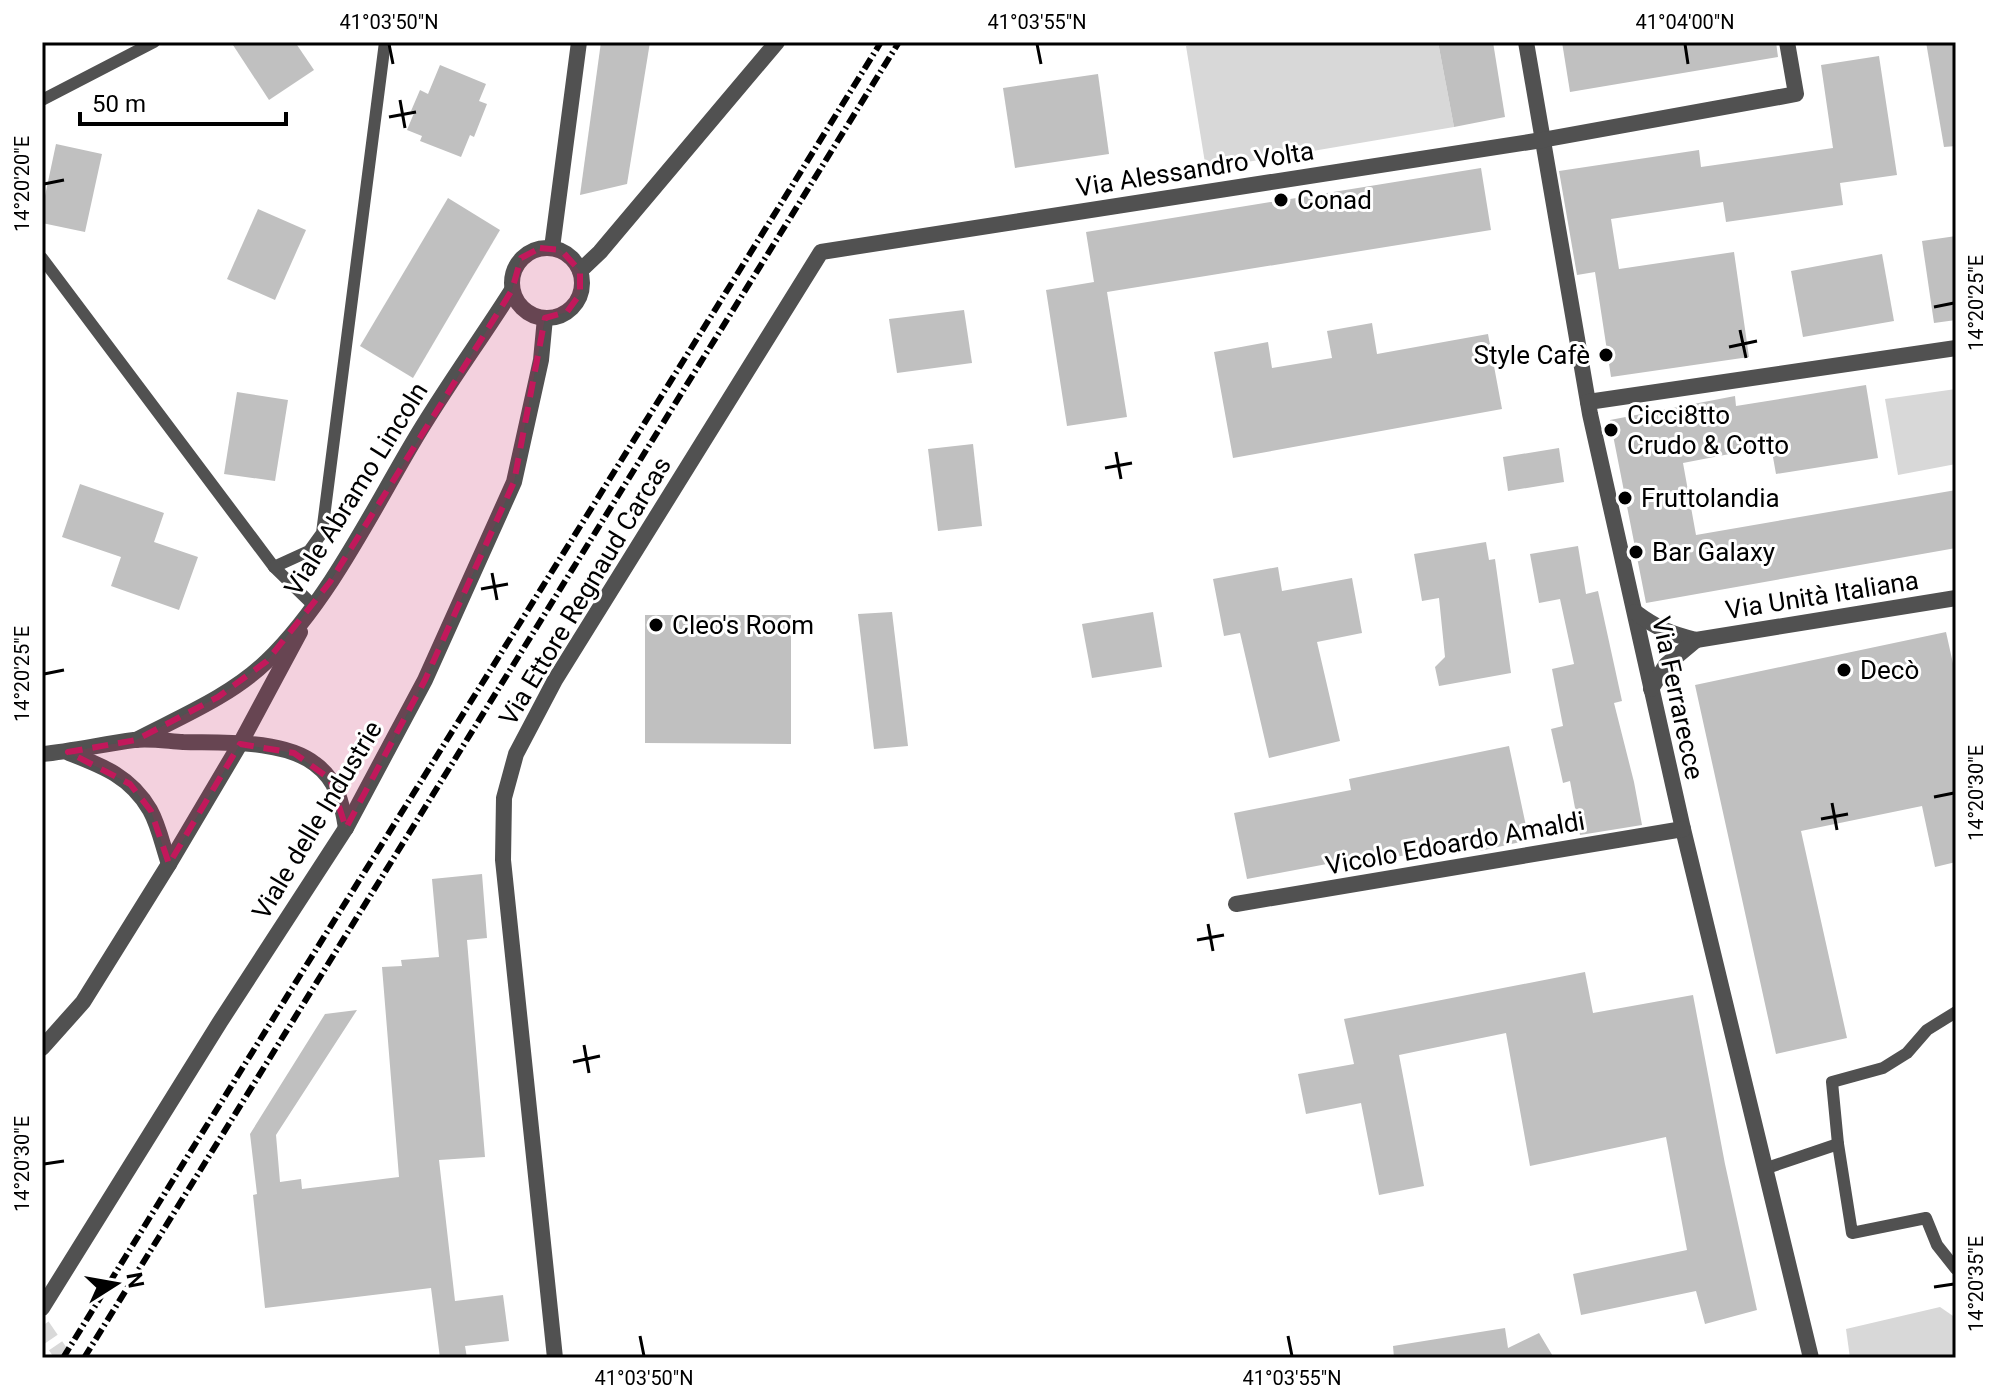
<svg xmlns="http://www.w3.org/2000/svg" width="1998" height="1400" font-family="Roboto,sans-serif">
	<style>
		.green { fill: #d8d8d8 }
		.building { fill: #c0c0c0 }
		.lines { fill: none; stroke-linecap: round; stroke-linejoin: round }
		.tertiary-tunnel { stroke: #d9d9d9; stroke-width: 16; stroke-dasharray: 16 8; stroke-linecap: butt }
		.service { stroke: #515151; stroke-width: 12 }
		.minor { stroke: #515151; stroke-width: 16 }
		.tertiary { stroke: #515151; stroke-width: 16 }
		.rail { stroke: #000; stroke-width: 6; stroke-dasharray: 12 4 2 4; stroke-linecap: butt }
		.marked { fill: #c2185b; fill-opacity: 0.2; stroke: #c2185b; stroke-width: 6; stroke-dasharray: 16 10; stroke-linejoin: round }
		.ticks { fill: none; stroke: #000; stroke-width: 3 }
		.poi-dot { fill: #000; stroke: #fff; stroke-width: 3 }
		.labels { text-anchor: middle; stroke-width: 6; stroke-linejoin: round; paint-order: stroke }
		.street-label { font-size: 26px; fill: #000; stroke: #fff }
		.poi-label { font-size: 26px; fill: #000; stroke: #fff; text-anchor: start }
		.neatline { fill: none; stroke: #000; stroke-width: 3 }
		.ticks-label { font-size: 20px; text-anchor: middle; fill: #000 }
	</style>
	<rect width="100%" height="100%" fill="#fff"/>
	<g class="green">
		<path d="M1206 42H1438L1454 127 1206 169 1186 46Z"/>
		<path d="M1956 389V464L1898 475 1885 399Z"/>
		<path d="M1940 1307 1956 1318V1358H1850L1846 1329Z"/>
	</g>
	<g class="building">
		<path d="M231 42H295L314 70 269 100Z"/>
		<path d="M601 42H650L627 184 580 195Z"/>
		<path d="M1438 42H1493L1505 117 1454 127Z"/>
		<path d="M1562 42H1776L1778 57 1570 92Z"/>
		<path d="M1926 42H1956V146L1944 147Z"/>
		<path d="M1879 56 1897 175 1840 183 1843 205 1726 222 1723 202 1611 219 1619 269 1734 252 1749 357 1611 377 1595 272 1577 275 1559 171 1699 150 1701 167 1833 148 1821 65Z"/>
		<path d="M440 65 486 84 479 101 487 104 474 137 470 135 461 157 420 141 422 136 407 130 414 113 411 111 420 90 428 94Z"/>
		<path d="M1098 74 1109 154 1015 168 1003 88Z"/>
		<path d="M56 144 102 154 85 232 42 223V210Z"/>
		<path d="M1481 168 1491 230 1107 292 1127 417 1067 426 1046 290 1094 282 1086 232Z"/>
		<path d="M448 198 500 230 413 378 360 346Z"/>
		<path d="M258 209 306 230 275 300 227 279Z"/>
		<path d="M1956 236V320L1934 323 1922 241Z"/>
		<path d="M1882 254 1894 321 1803 337 1791 271Z"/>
		<path d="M964 310 972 363 897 373 889 319Z"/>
		<path d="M1372 323 1377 354 1488 334 1502 409 1233 458 1214 352 1268 342 1272 368 1332 358 1327 331Z"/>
		<path d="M1866 385 1878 458 1776 474 1771 446 1683 463 1696 535 1956 490V548L1646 603 1610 420 1735 396 1736 406Z"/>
		<path d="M237 392 288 400 275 481 224 474Z"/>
		<path d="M973 444 982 526 938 531 928 449Z"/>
		<path d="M1559 448 1564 482 1508 491 1503 457Z"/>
		<path d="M80 484 164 513 154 542 198 557 179 610 111 586 121 557 62 537Z"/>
		<path d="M1486 542 1489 560 1495 559 1511 673 1439 686 1435 667 1445 657 1439 598 1422 601 1414 554Z"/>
		<path d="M1578 546 1586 594 1598 591 1622 701 1614 703 1634 782 1642 825 1580 835 1570 781 1563 783 1551 729 1563 726 1552 669 1574 664 1560 599 1539 603 1530 554Z"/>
		<path d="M1278 567 1282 591 1352 578 1362 633 1317 642 1340 741 1269 758 1240 633 1224 636 1213 579Z"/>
		<path d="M892 612 908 746 874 749 858 614Z"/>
		<path d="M1153 612 1162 667 1092 678 1082 624Z"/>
		<path d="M645 615H791V744L645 743Z"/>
		<path d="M1946 632 1956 677V862L1935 867 1922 806 1801 831 1847 1038 1776 1054 1695 685Z"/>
		<path d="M1509 746 1529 840 1480 851 1478 841 1365 863 1364 857 1247 879 1234 813 1351 790 1349 779Z"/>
		<path d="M482 874 487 938 467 940 485 1157 439 1160 455 1301 503 1295 509 1341 465 1346 467 1358H440L431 1288 265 1308 253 1195 257 1194 250 1134 325 1014 357 1010 276 1135 280 1182 301 1179 302 1189 399 1177 382 967 402 966 401 960 439 957 432 879Z"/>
		<path d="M1585 972 1593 1013 1693 995 1725 1164 1757 1310 1705 1324 1696 1291 1581 1315 1573 1274 1687 1250 1666 1137 1530 1166 1506 1033 1399 1055 1424 1186 1379 1195 1361 1103 1306 1114 1298 1074 1354 1064 1344 1019Z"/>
		<path d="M1505 1328 1508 1348 1539 1333 1554 1358H1394L1393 1346Z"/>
	</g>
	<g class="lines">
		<path class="tertiary-tunnel" d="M42 1326 64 1358"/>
		<g class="service">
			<path d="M42 100 154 42"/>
			<path d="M42 258 274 567 314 606"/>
			<path d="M274 567 309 551 322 533 385 42"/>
			<path d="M1956 1012 1927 1030 1907 1053 1883 1068 1832 1082 1838 1144 1852 1233 1926 1218 1937 1245 1956 1269"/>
			<path d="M1764 1169 1838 1144"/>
		</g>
		<g class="minor">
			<path d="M1526 42 1590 414 1683 829 1811 1358"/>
			<path d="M1588 402 1956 348"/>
			<path d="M1635 612C1655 627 1670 634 1696 640L1956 598"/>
			<path d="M1651 689 1666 665 1696 640"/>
			<path d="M1236 904 1683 829"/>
			<path d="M555 1358 503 860 504 798 516 754 555 680 821 252 1542 140 1796 94 1787 42"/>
		</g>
		<g class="tertiary">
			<circle cx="547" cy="283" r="35"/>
			<path d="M552 248 579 42"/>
			<path d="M580 271 600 252 777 42"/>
			<path d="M136 740C180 717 231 696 267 661 327 603 370 515 412 444 443 391 479 342 512 290"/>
			<path d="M69 753C103 766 131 777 150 810 159 826 163 847 169 864"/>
			<path d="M42 754C73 751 103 744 134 740 149 738 167 741 183 742 222 743 283 739 315 764 337 780 342 803 346 828"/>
			<path d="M42 1048 83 1002 169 864 240 744 300 632"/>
			<path d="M42 1308 220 1022 346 828 425 680 514 482 541 360 545 318"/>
		</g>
		<g class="rail">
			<path d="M63 1358C334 918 610 481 881 42"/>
			<path d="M84 1358 899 42"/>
		</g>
	</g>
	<path class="marked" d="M540 248 561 250 580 271V294L567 312 545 318 514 482 425 680 346 828 330 779 294 753 240 744 169 864 151 811 130 784 68 752 136 740 218 697 267 661 330 582 512 290 521 258Z"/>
	<path class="ticks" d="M389 44 393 64M1037 44 1041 64M1685 44 1688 64M400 100 405 128M389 117 416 112M44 184 64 180M1934 307 1954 303M1740 330 1746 358M1729 347 1757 341M1116 452 1121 479M1105 468 1132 463M492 573 497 600M481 589 508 584M44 674 64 670M1934 797 1954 793M1832 803 1837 830M1821 819 1848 814M1208 924 1213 951M1197 940 1224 935M584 1045 589 1073M573 1062 600 1056M44 1164 64 1161M1934 1287 1954 1284M640 1336 644 1356M1288 1336 1292 1356"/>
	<g class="poi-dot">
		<circle cx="1281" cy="200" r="8"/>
		<circle cx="1606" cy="355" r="8"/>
		<circle cx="1611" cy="430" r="8"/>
		<circle cx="1625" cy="498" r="8"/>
		<circle cx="1636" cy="552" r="8"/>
		<circle cx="656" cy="625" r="8"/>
		<circle cx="1844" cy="670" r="8"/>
	</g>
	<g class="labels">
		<g class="street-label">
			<text transform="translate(1195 169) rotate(-9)" y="9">Via Alessandro Volta</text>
			<text transform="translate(356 489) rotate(-58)" y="9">Viale Abramo Lincoln</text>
			<text transform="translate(585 591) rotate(-59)" y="9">Via Ettore Regnaud Carcas</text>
			<text transform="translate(1822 595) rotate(-9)" y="9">Via Unità Italiana</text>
			<text transform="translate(1678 698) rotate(78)" y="9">Via Ferrarecce</text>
			<text transform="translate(317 820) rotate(-59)" y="9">Viale delle Industrie</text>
			<text transform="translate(1455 843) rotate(-10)" y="9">Vicolo Edoardo Amaldi</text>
		</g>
		<g class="poi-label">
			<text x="1297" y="209">Conad</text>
			<text x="1590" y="364" text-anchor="end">Style Cafè</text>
			<text x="1627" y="424">Cicci8tto<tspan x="1627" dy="30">Crudo &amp; Cotto</tspan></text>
			<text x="1641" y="507">Fruttolandia</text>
			<text x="1652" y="561">Bar Galaxy</text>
			<text x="672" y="634">Cleo's Room</text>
			<text x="1860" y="679">Decò</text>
		</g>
	</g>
	<rect width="1998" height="1400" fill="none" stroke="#ffffff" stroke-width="88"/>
	<g transform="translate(116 1284) rotate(79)" stroke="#ffffff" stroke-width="6" paint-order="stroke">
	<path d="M0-6L14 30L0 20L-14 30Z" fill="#000000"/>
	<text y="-12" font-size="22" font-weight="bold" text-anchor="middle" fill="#000000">N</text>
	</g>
	<path d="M80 112v12h206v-12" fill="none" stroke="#000000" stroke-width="4"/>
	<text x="92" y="112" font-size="24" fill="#000000" stroke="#ffffff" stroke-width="6" paint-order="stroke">50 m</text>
	<rect x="44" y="44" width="1910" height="1312" class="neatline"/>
	<g class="ticks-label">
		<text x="389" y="29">41°03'50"N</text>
		<text x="1037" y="29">41°03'55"N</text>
		<text x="1685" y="29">41°04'00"N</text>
		<text transform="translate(22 184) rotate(-90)" y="7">14°20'20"E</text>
		<text transform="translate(1976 303) rotate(-90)" y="7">14°20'25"E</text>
		<text transform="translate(22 674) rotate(-90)" y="7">14°20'25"E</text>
		<text transform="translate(1976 793) rotate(-90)" y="7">14°20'30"E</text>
		<text transform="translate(22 1164) rotate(-90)" y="7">14°20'30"E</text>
		<text transform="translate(1976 1284) rotate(-90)" y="7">14°20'35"E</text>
		<text x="644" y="1385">41°03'50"N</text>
		<text x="1292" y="1385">41°03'55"N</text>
	</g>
</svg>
